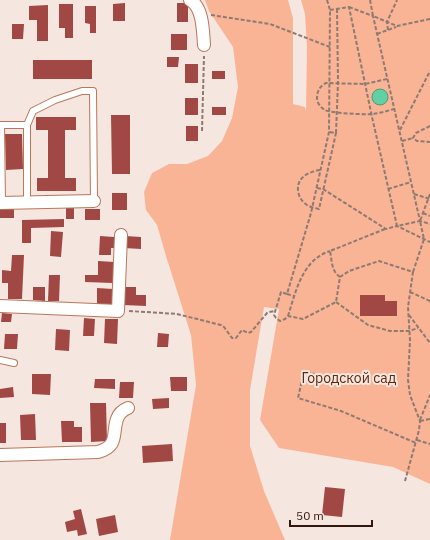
<svg xmlns="http://www.w3.org/2000/svg" width="430" height="540" font-family="'IBM Plex Sans',sans-serif">
	<style>
		.green { fill: #f9b496 }
		.water { fill: #61d0a4; stroke: #539876 }
		.building { fill: #a24844 }
		.lines { fill: none; stroke-linecap: round; stroke-linejoin: round }
		.lane-casing { stroke: #b8775a; stroke-width: 8 }
		.street-casing { stroke: #b8775a; stroke-width: 14 }
		.path { stroke: #8f7a72; stroke-width: 2; stroke-dasharray: 4 2; stroke-linecap: butt }
		.lane { stroke: #fff; stroke-width: 6 }
		.street { stroke: #fff; stroke-width: 12 }
		.labels { text-anchor: middle; stroke-width: 4; stroke-linejoin: round; paint-order: stroke }
		.park-label { font-size: 14px; fill: #60280a; stroke: #f5e6e0 }
	</style>
	<rect width="100%" height="100%" fill="#f5e6e0"/>
	<path class="green" d="M205 0H288L293 18V104L305 107 306 111 307 48 305 14 301 0H430V484L393 467 279 448 260 420 279 309 264 307 250 390V446L264 491 285 540H170L196 385 191 335 166 256 157 225 146 210 144 192 152 173 169 164H187L208 156 222 141 232 118 238 87 233 47 209 11Z"/>
	<circle class="water" cx="380" cy="97" r="8"/>
	<g class="building">
		<path d="M125 3V21H113V4Z"/>
		<rect x="177" y="3" width="11" height="19"/>
		<path d="M59 4H73V38H65V28H59Z"/>
		<path d="M48 5V41H37V20H29V6Z"/>
		<path d="M85 6H96V33H90V24L85 23Z"/>
		<path d="M12 24H24L23 39H12Z"/>
		<rect x="171" y="34" width="16" height="16"/>
		<path d="M167 57H179L178 67H167Z"/>
		<rect x="33" y="60" width="59" height="19"/>
		<rect x="185" y="64" width="13" height="19"/>
		<rect x="212" y="71" width="13" height="8"/>
		<rect x="185" y="98" width="13" height="17"/>
		<rect x="212" y="107" width="14" height="8"/>
		<path d="M111 115H130V174H112Z"/>
		<path d="M36 117H76V130H65V178H76V191H37V178H48V130H36Z"/>
		<rect x="186" y="126" width="12" height="15"/>
		<path d="M5 134H22L23 169 6 170Z"/>
		<rect x="112" y="193" width="15" height="17"/>
		<rect x="0" y="208" width="14" height="10"/>
		<rect x="66" y="208" width="8" height="11"/>
		<rect x="85" y="209" width="15" height="11"/>
		<path d="M64 219V227L31 228V243H22V220Z"/>
		<path d="M51 231 63 232 61 257 50 256Z"/>
		<path d="M100 236 114 237V248H111V255H99Z"/>
		<path d="M125 236 141 237V249L124 248Z"/>
		<path d="M12 255H24L22 299H8V283H2V270L11 271Z"/>
		<path d="M98 261 114 262 113 283 85 282V275H98Z"/>
		<path d="M49 275H60L59 301H48Z"/>
		<path d="M33 287H45V301L33 300Z"/>
		<path d="M124 287H136V295H146V306L123 305Z"/>
		<path d="M97 288 113 289 112 305H97Z"/>
		<path d="M360 295H385V301H397V316H360Z"/>
		<path d="M2 313 12 314 11 322H1Z"/>
		<path d="M84 318 95 319 94 336H83Z"/>
		<path d="M105 319H118L117 344 104 343Z"/>
		<path d="M56 329 70 330 69 351 55 350Z"/>
		<path d="M158 333 169 334 168 347H157Z"/>
		<path d="M5 334H18L17 349H4Z"/>
		<path d="M32 374H51L50 395 32 394Z"/>
		<path d="M170 377H187V391H171Z"/>
		<path d="M95 379H115V389L94 388Z"/>
		<path d="M120 382H134L133 398H119Z"/>
		<path d="M13 387 14 397 0 398V389Z"/>
		<path d="M169 398V408L153 409 152 399Z"/>
		<path d="M90 403H106L107 441 91 442Z"/>
		<path d="M35 414 36 440H21L20 415Z"/>
		<path d="M61 421H74V427H82V442H62Z"/>
		<rect x="0" y="423" width="6" height="20"/>
		<path d="M172 444 173 461 143 463 142 446Z"/>
		<path d="M325 487 345 489 342 517 322 515Z"/>
		<path d="M81 509 87 534 78 536 77 530 67 532 65 522 75 519 73 511Z"/>
		<path d="M115 515 118 532 99 536 96 519Z"/>
	</g>
	<g class="lines">
		<g class="lane-casing">
			<g id="lane">
				<path d="M27 202V125L33 111 55 100 82 91H93L94 201"/>
				<path d="M2 203 1 125H27"/>
				<path d="M0 360 14 363"/>
			</g>
		</g>
		<g class="street-casing">
			<g id="street">
				<path d="M190 0C203 7 203 31 204 45"/>
				<path d="M0 203 94 201"/>
				<path d="M0 306 118 311 121 235"/>
				<path d="M0 455 98 452C119 446 112 434 117 419 119 413 123 410 128 408"/>
			</g>
		</g>
		<g class="path">
			<path d="M327 0 330 10 329 132 311 213 287 294 281 292 274 315 276 318 280 321 285 319 288 316 303 319 336 302 340 277 349 271 379 261 413 272 408 307 410 340 408 380 410 395 420 421 419 430 405 481"/>
			<path d="M370 0 373 16 397 26 430 19"/>
			<path d="M349 7 373 16 420 221 430 224"/>
			<path d="M330 10 349 7 372 117 397 226 420 221"/>
			<path d="M211 15 270 24 330 47"/>
			<path d="M388 30 387 22 397 0"/>
			<path d="M377 34 396 27"/>
			<path d="M387 79 365 84 326 83C320 86 317 91 317 98 317 103 321 108 325 110 329 113 367 115 373 114 380 113 387 111 394 109"/>
			<path d="M430 126 416 133 413 138 417 141 430 142"/>
			<path d="M400 130 430 71"/>
			<path d="M202 131 204 56"/>
			<path d="M336 133 338 82 337 9"/>
			<path d="M402 141 413 138"/>
			<path d="M320 170C307 172 294 179 299 195 300 199 303 202 307 205 310 207 315 208 319 209L336 133 329 132"/>
			<path d="M317 188 323 189 386 229 397 226 430 242"/>
			<path d="M388 189 411 182"/>
			<path d="M414 194 430 199"/>
			<path d="M423 213 430 216"/>
			<path d="M413 272 424 239 420 221 430 194"/>
			<path d="M340 277C331 271 332 260 330 251L385 229"/>
			<path d="M410 292 430 301"/>
			<path d="M287 294 294 296"/>
			<path d="M336 302 368 325 390 331H409L418 328"/>
			<path d="M129 311 177 314 221 325 224 327 232 338H236L242 330 248 333 251 332 267 313 269 312 275 311"/>
			<path d="M409 315 430 343"/>
			<path d="M288 316C296 291 302 260 330 251"/>
			<path d="M345 383 304 371 298 398 341 411 416 443"/>
			<path d="M420 420 430 395"/>
			<path d="M420 421 430 419"/>
			<path d="M417 440 430 444"/>
		</g>
		<use href="#lane" class="lane"/>
		<use href="#street" class="street"/>
	</g>
	<g class="labels">
		<g class="park-label">
			<text x="349" y="383">Городской сад</text>
		</g>
	</g>
	<path d="M290 520v6h82v-6" fill="none" stroke="#31170c" stroke-width="2"/>
	<text x="296" y="520" font-size="12" fill="#31170c" stroke="#f5e6e0" stroke-width="3" paint-order="stroke">50 m</text>
</svg>
